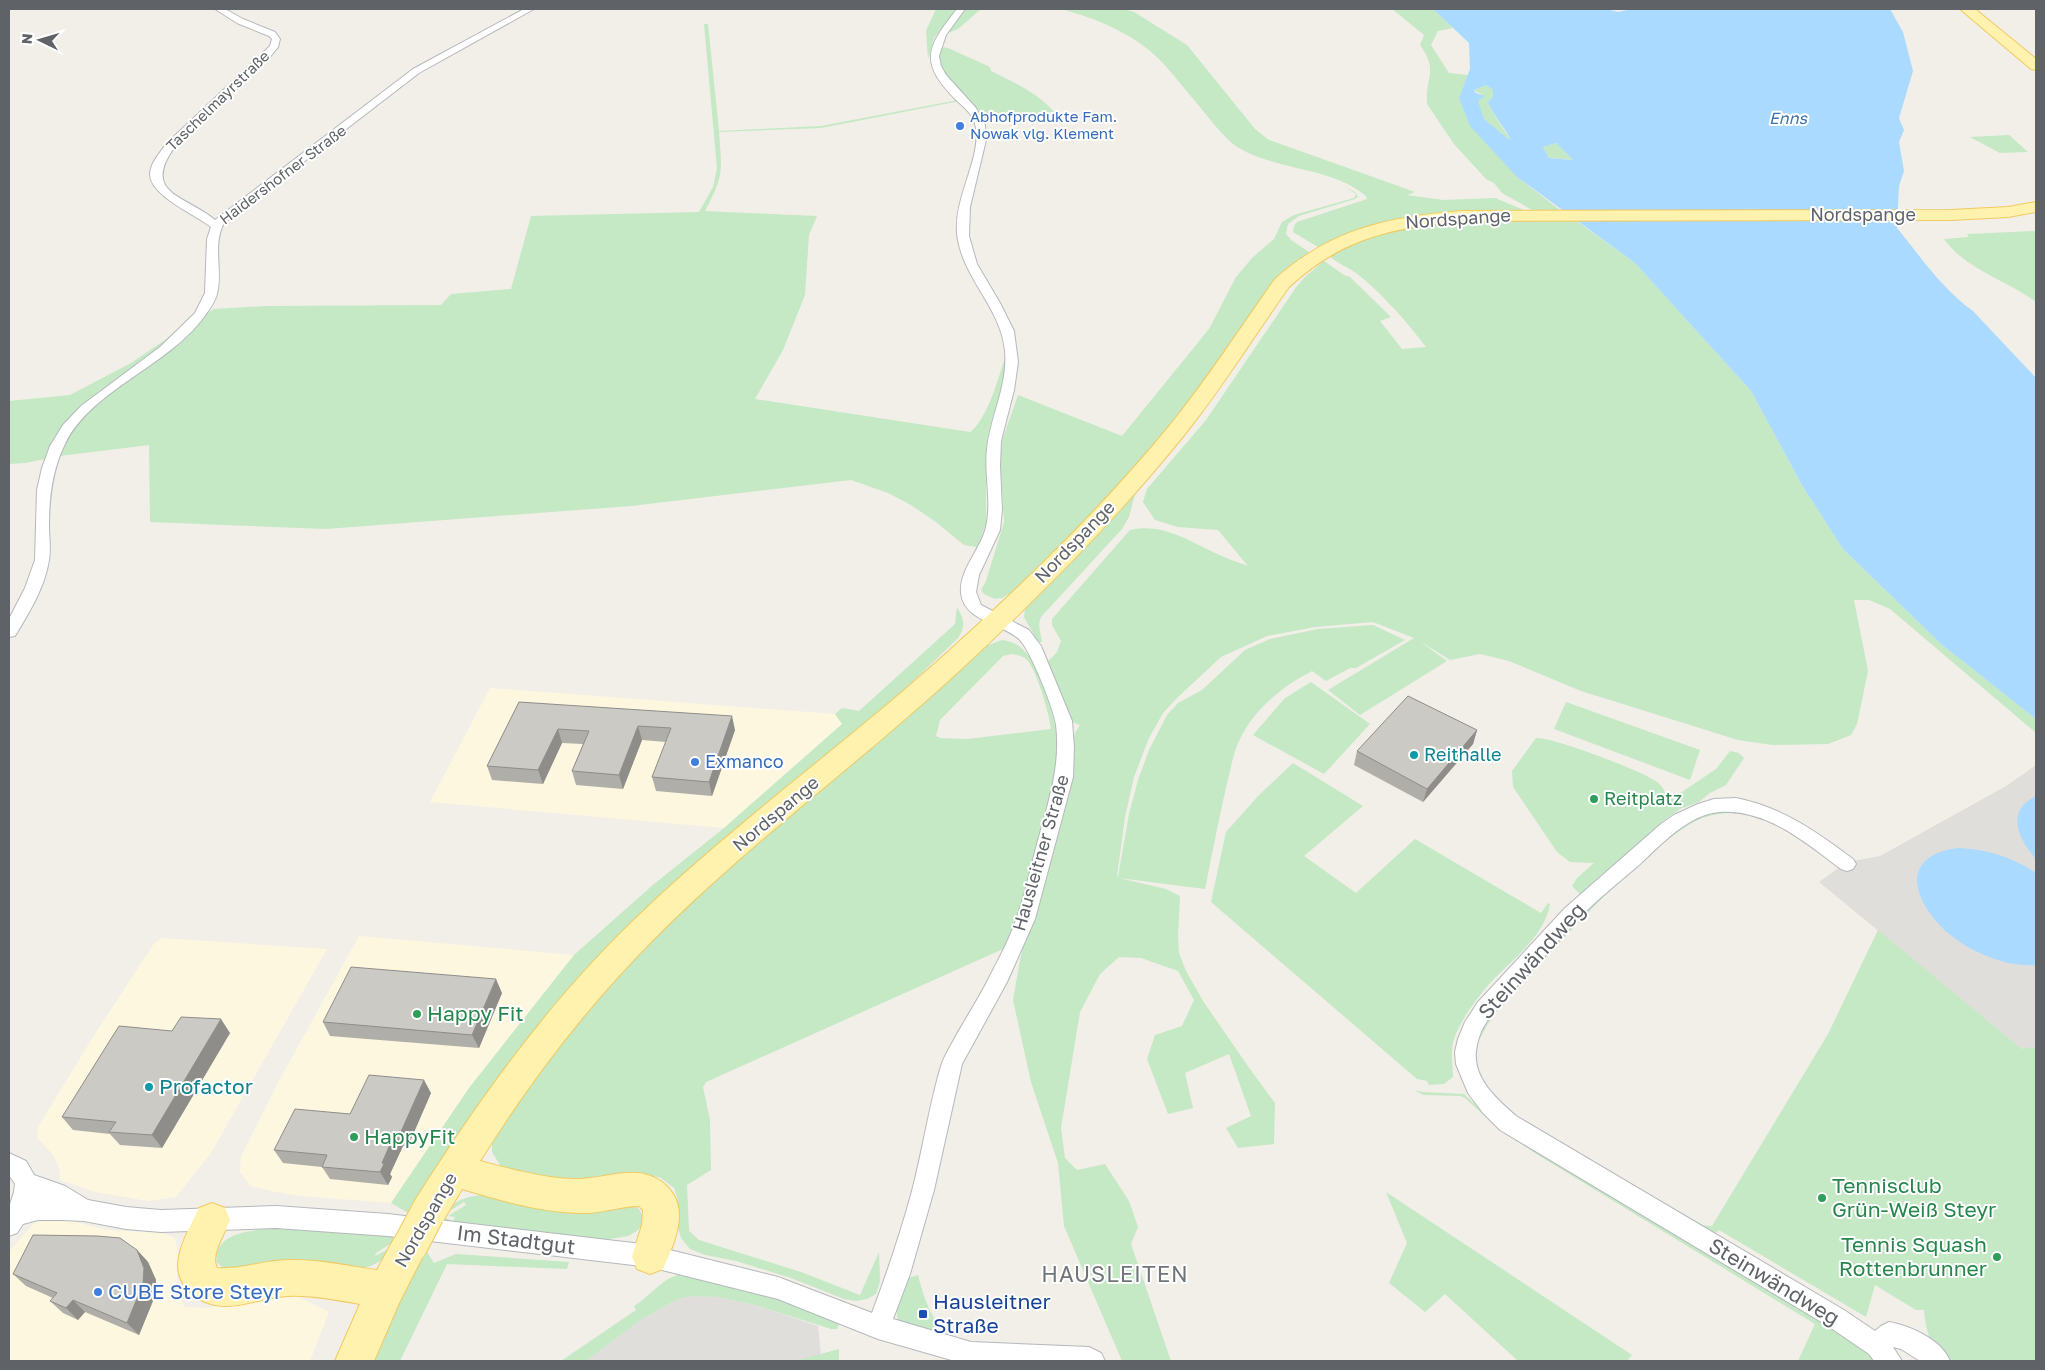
<svg xmlns="http://www.w3.org/2000/svg" width="2045" height="1370" font-family="'Golos Text',sans-serif">
	<style>
		.commercial { fill: #fef7e0 }
		.industrial { fill: #e0deda }
		.green { fill: #c5e8c5; fill-rule: evenodd }
		.water { fill: #aadaff; fill-rule: evenodd }
		.lines { fill: none; stroke-linecap: round; stroke-linejoin: round }
		.minor-casing { stroke: #b5b8bc; stroke-width: 2 }
		.primary-casing { stroke: #f2c960; stroke-width: 2 }
		.minor { fill: #fff; fill-rule: evenodd }
		.primary { fill: #fff2af; fill-rule: evenodd }
		.primary-bridge-casing { stroke: #f2c960; stroke-width: 36; stroke-linecap: butt }
		.primary-bridge { stroke: #fff2af; stroke-width: 34 }
		.wall { fill: #afaea9 }
		.shaded-wall { fill: #8f8d8a }
		.building { fill: #cccac5; stroke: #8f8d8a }
		.shop-dot { fill: #3f7fe0; stroke: #fff; stroke-width: 2 }
		.culture-dot { fill: #0f9aa8; stroke: #fff; stroke-width: 2 }
		.leisure-dot { fill: #2e9e5b; stroke: #fff; stroke-width: 2 }
		.transit-dot { fill: #1a4fb4; stroke: #fff; stroke-width: 2 }
		.labels { text-anchor: middle; stroke-width: 4; stroke-linejoin: round; paint-order: stroke }
		.far-street-label { font-size: 15px; fill: #5f6368; stroke: #fff }
		.far-shop-label { font-size: 15px; fill: #366cbe; stroke: #fff; text-anchor: start }
		.far-water-label { font-size: 16px; font-style: italic; fill: #4174aa; stroke: #fff }
		.street-label { font-size: 18px; fill: #5f6368; stroke: #fff }
		.culture-label { font-size: 18px; fill: #0d838f; stroke: #fff; text-anchor: start }
		.shop-label { font-size: 18px; fill: #366cbe; stroke: #fff; text-anchor: start }
		.leisure-label { font-size: 18px; fill: #27864d; stroke: #fff; text-anchor: start }
		.near-street-label { font-size: 21px; fill: #5f6368; stroke: #fff }
		.near-leisure-label { font-size: 21px; fill: #27864d; stroke: #fff; text-anchor: start }
		.near-culture-label { font-size: 21px; fill: #0d838f; stroke: #fff; text-anchor: start }
		.near-shop-label { font-size: 21px; fill: #366cbe; stroke: #fff; text-anchor: start }
		.near-transit-label { font-size: 21px; fill: #164399; stroke: #fff; text-anchor: start }
		.near-neighbourhood-label { font-size: 22px; letter-spacing: 1px; fill: #70757a; stroke: #fff }
	</style>
	<rect width="100%" height="100%" fill="#f1efe8"/>
	<g class="commercial">
		<path d="M490 688 835 714 843 724 724 828 430 802Z"/>
		<path d="M359 936 574 955 469 1088 391 1203 301 1196 276 1192 251 1186 240 1172 241 1157 280 1079Z"/>
		<path d="M161 938 327 949 211 1153 176 1197 148 1201 95 1192 60 1180 59 1167 53 1155 37 1137 38 1127 93 1037 153 945Z"/>
		<path d="M47 1219 72 1221 106 1230 163 1233 175 1238 179 1257 176 1289 185 1307 206 1308 292 1294 329 1312 310 1361H9V1252L36 1221Z"/>
	</g>
	<g class="industrial">
		<path d="M2036 765V1050L2033 1047 2022 1049 1819 882 1840 867 1853 861 1880 856 2006 786Z"/>
		<path d="M690 1296 718 1297 755 1305 818 1326 821 1355 795 1361H586L642 1319 676 1300Z"/>
	</g>
	<g class="green">
		<path d="M936 9H957L934 38 928 59 926 31Z"/>
		<path d="M964 9H981L958 29 946 34Z"/>
		<path d="M1061 9H1124L1134 12 1187 45 1255 129 1269 140 1415 192 1407 195 1443 200 1495 198 1524 210H1509V211L1360 230 1318 247 1293 232 1294 226 1297 222 1367 199 1366 196C1332 167 1278 171 1239 148 1224 139 1207 115 1195 101 1183 87 1171 71 1158 58 1132 33 1095 18 1061 9Z"/>
		<path d="M1392 9H1433L1453 28 1438 31 1431 45 1449 73 1468 75 1459 98 1517 177 1560 210H1532L1502 193 1494 183 1486 179 1454 144 1427 104C1425 77 1439 71 1420 45L1424 35Z"/>
		<path d="M704 24H708L719 131 821 126 958 100 960 101 821 128 719 132C722 171 724 176 705 211L817 216 809 235 805 295 783 350 755 399 970 432C987 420 999 377 1005 357L1006 373 986 452V524L977 547 964 545 936 522 911 505 888 493 851 480 631 506 326 529 150 522 149 445 60 456 25 463 9 464V401L70 395 131 363 184 327 214 309 265 306 441 305 451 294 511 289 531 216 699 212 713 187 717 168Z"/>
		<path d="M941 47 948 48 990 67 991 71C1013 82 1038 93 1054 112L984 119C972 101 929 71 941 47Z"/>
		<path d="M1486 85 1493 90V97L1488 102C1494 117 1504 129 1512 142L1484 119 1477 101 1484 96 1474 90Z"/>
		<path d="M2009 135 2028 152 2000 153 1970 137Z"/>
		<path d="M1556 143 1573 160 1549 158 1543 147Z"/>
		<path d="M1345 187 1355 192 1358 197 1355 199 1299 216 1288 224 1286 234 1291 240 1309 252 1279 277 1171 426 1083 525 1016 590 1002 598 995 599 984 594 981 590 986 581 1004 522 1000 456 1003 438 1018 395 1122 436 1209 329 1236 277 1252 258 1274 239 1282 222 1294 215 1354 198 1356 194Z"/>
		<path d="M1509 220H1575L1635 263 1751 391 1803 487 1843 549 1941 644 2036 719V733L1890 609 1869 600H1854L1868 671 1857 724 1851 735 1828 744 1772 745 1738 740 1581 691 1509 661 1480 654 1450 660 1418 640 1447 661 1360 715 1328 690 1414 638 1373 622 1315 627 1267 636 1221 657 1177 698 1163 713 1149 738 1134 777 1125 817 1117 876 1118 877 1129 814 1138 780 1149 750 1167 715 1178 703 1202 690 1245 650 1270 639 1318 629 1373 625 1405 640 1356 668H1350L1326 681 1312 671C1283 686 1254 709 1240 739 1233 752 1231 769 1227 783 1219 818 1212 854 1205 889L1119 878 1166 889 1180 896 1178 936 1179 953 1186 971 1203 1001 1252 1072 1275 1103 1274 1144 1238 1148 1226 1128 1251 1116 1229 1054 1185 1073 1193 1108 1168 1114 1147 1059 1155 1035 1182 1026 1194 1000 1178 971 1141 958 1119 957 1100 974 1080 1012 1061 1128 1065 1158 1077 1170 1105 1164 1129 1201 1138 1227 1131 1244 1171 1361H1122L1064 1226 1058 1163 1031 1082 1013 1000 1020 960 1075 733 1080 725 1072 722 1048 661 1057 652 1061 641 1052 625V619L1130 530C1162 523 1187 540 1215 553 1225 558 1237 562 1248 566L1218 530 1178 527 1155 520 1143 502 1147 489 1206 420 1297 286 1307 275 1324 261 1344 275 1350 277 1391 317 1380 321 1402 349 1426 347C1407 322 1381 292 1356 273 1347 267 1337 263 1329 256 1384 225 1447 222 1509 220Z"/>
		<path d="M2036 231V302C2007 280 1966 270 1944 239L1969 237 1967 234Z"/>
		<path d="M1296 277 1200 414 1135 494 1129 517 1122 529 1041 617C1037 627 1041 632 1042 642H1038L1024 617 1025 609 1279 295Z"/>
		<path d="M957 607C964 619 966 626 958 638L896 698 734 835 410 1214 391 1203 469 1088 574 955 654 884 724 828 842 724 835 714 842 708 859 711 955 624Z"/>
		<path d="M1002 640C1022 642 1032 658 1039 675 1052 706 1058 729 1058 763 1058 779 1050 796 1046 811 1035 857 1028 909 1003 949L706 1082 703 1087 710 1120 711 1170 687 1185 689 1231 699 1240 801 1272 860 1295 879 1252 880 1281 876 1294 867 1299 856 1301 844 1299 791 1278 736 1261 705 1255 690 1249 681 1238 677 1225 678 1200 674 1188 661 1178 645 1174 577 1184 503 1170 492 1152V1139L563 1033 676 910 986 646ZM1012 654C1018 655 1023 656 1027 660 1036 669 1050 716 1051 729L967 739 940 738 936 736 940 720 1003 656Z"/>
		<path d="M1311 682 1370 724 1324 774 1253 735 1285 698Z"/>
		<path d="M1566 702 1700 750 1690 780 1554 729Z"/>
		<path d="M1536 738C1550 736 1645 772 1657 782 1664 787 1666 794 1667 802L1716 769 1730 751 1739 753 1744 758 1726 785 1710 793 1699 802 1680 809 1663 821 1581 895 1572 886 1577 878 1594 863 1570 862 1557 852 1513 787 1512 771Z"/>
		<path d="M1293 763 1363 806 1304 856 1356 893 1415 839 1541 913 1548 903 1550 904C1544 940 1506 963 1484 990 1472 1005 1460 1022 1454 1039 1450 1050 1453 1066 1453 1077L1444 1084 1429 1085 1427 1081 1417 1079 1211 902 1226 832 1259 795Z"/>
		<path d="M1727 811C1773 813 1806 841 1842 866L1840 867C1807 844 1772 812 1730 813 1715 813 1699 818 1687 826 1636 859 1590 911 1548 955 1525 979 1498 1003 1483 1033 1479 1039 1477 1047 1477 1055 1475 1088 1508 1110 1532 1127L1703 1225 1712 1226 1828 1034 1878 930 2022 1049 2033 1047 2036 1050V1361H1947C1930 1347 1926 1332 1924 1310H1916L1875 1285 1866 1317 1719 1230 1715 1234 1701 1231 1521 1124C1496 1105 1471 1081 1475 1046 1481 1002 1648 847 1691 821 1702 814 1715 812 1727 811Z"/>
		<path d="M1414 1090 1423 1092 1464 1094 1484 1113 1817 1317 1873 1355 1879 1361H1798L1815 1324 1538 1155 1498 1128 1465 1098 1460 1096 1424 1095Z"/>
		<path d="M1386 1192 1632 1355 1627 1361H1518L1445 1294 1425 1312 1389 1283 1407 1243Z"/>
		<path d="M496 1194 632 1205 639 1209 643 1217 642 1225 637 1231 628 1236 609 1239 597 1240 441 1224 445 1218 453 1221 455 1217 448 1216 466 1205 464 1202 440 1217C458 1196 469 1196 496 1194Z"/>
		<path d="M280 1228 341 1231 397 1237 395 1241 376 1253 375 1256 397 1245C386 1258 377 1265 361 1269L234 1271 223 1268 217 1262C213 1230 258 1230 280 1228Z"/>
		<path d="M423 1246 434 1263 456 1254 569 1262 567 1269 447 1264 400 1361H368L402 1287Z"/>
		<path d="M684 1274 766 1291 837 1322 839 1325 837 1329H831L755 1305 718 1297 690 1296 676 1300 642 1319 586 1361H561L636 1310 634 1306C651 1296 664 1275 684 1274Z"/>
		<path d="M918 1275C925 1302 930 1315 948 1337L898 1322 896 1307 908 1278Z"/>
		<path d="M839 1349V1361H795Z"/>
	</g>
	<g class="water">
		<path d="M1433 9H1606L1618 12 1632 9H1890L1903 32 1913 71 1899 118 1904 130 1899 142 1904 171 1899 186 1897 228C1920 256 1943 290 1973 311L2036 378V719L1941 644 1843 549 1803 487 1751 391 1635 263 1517 177 1470 126 1459 98 1470 69 1469 43ZM1486 85 1493 90V97L1488 102C1494 117 1505 127 1511 141L1484 119 1478 101 1485 96 1476 93 1474 90ZM1556 143 1573 160 1549 158 1543 147Z"/>
		<path d="M2036 796V859C2018 839 2005 811 2036 796Z"/>
		<path d="M1958 848C1987 849 2012 857 2036 873V965C2010 967 1981 956 1960 942 1920 916 1889 857 1958 848Z"/>
	</g>
	<g class="lines">
		<g class="minor-casing">
			<g id="minor">
				<path d="M215 9H225L243 19 275 32 280 39 278 47 270 57 174 148C141 194 187 196 215 220L413 69 524 9H534L419 73 224 223C212 245 223 270 217 294 215 302 209 310 204 317 167 367 91 390 65 444 52 470 49 498 49 526 49 537 51 549 49 560 45 587 29 613 15 636L9 637V619L25 588 35 560 37 490 42 468 50 446 63 425 81 406 160 347 195 313 205 293 207 239 211 227C196 215 151 196 150 175 150 163 160 153 166 144L270 46 272 39 269 36 237 23Z"/>
				<path d="M957 9H965L946 35 939 56 941 66 946 75 976 108 985 125 986 140 970 207 969 236 977 264 1000 303 1014 331 1018 362 1014 390 1001 441 1000 466 1002 509 1000 530 979 575 976 592 981 605 1029 630 1041 646 1072 721 1074 748 1073 777 1035 919 1007 982 962 1064 934 1190 910 1274 893 1319 971 1342 1089 1347 1101 1353 1105 1361H955L878 1339 778 1299 650 1267 388 1236 276 1228 161 1232 126 1229 84 1221 62 1220H38L23 1224 17 1233 9 1236V1207L14 1192 15 1184 9 1175V1153L26 1161 34 1175 65 1186 88 1200 126 1207 161 1210 276 1206 388 1214 650 1245 778 1277 872 1313C887 1273 901 1232 912 1191 923 1149 929 1106 941 1066 945 1054 952 1044 957 1034 969 1013 982 993 992 972 1001 955 1010 937 1016 920 1026 893 1031 864 1039 837 1049 800 1061 764 1056 725 1054 709 1031 652 1020 640 1003 623 964 622 961 593 959 570 981 549 986 527 992 501 984 475 987 449 991 415 1008 385 1005 351 1001 307 961 277 957 233 954 198 981 158 976 128 974 115 965 108 956 100 919 62 926 48 957 9Z"/>
				<path d="M1736 798C1782 807 1817 832 1853 859L1856 864 1853 869 1847 871 1841 869C1806 843 1767 809 1720 812 1688 814 1661 845 1639 865 1619 882 1598 899 1579 918 1562 935 1548 954 1531 971 1515 989 1496 1005 1484 1026 1480 1033 1477 1042 1476 1051 1473 1079 1497 1099 1516 1116L1844 1310 1875 1331 1881 1326 1889 1322C1911 1326 1942 1340 1950 1361H1920L1901 1349 1893 1347 1902 1361H1874L1869 1354 1828 1326 1500 1130 1483 1113 1468 1093 1456 1064 1455 1052 1458 1039 1465 1022 1478 1002 1565 908 1661 824 1674 815 1698 804 1714 799Z"/>
			</g>
		</g>
		<g class="primary-casing">
			<g id="primary">
				<path d="M1960 9H1975L2036 59V70L2031 69Z"/>
				<path d="M2036 202V212L2008 217 1951 220 1461 221C1391 228 1342 238 1289 287 1254 336 1222 388 1185 434 1116 520 1037 599 957 673 858 764 748 844 654 939 587 1006 530 1081 480 1161 510 1169 542 1178 573 1179 595 1180 616 1171 638 1173 661 1175 681 1194 679 1218 678 1235 670 1253 663 1269L650 1274 637 1269 632 1256 642 1225 643 1210 639 1206C622 1206 606 1212 589 1213 545 1214 503 1201 462 1189L440 1226 427 1231 414 1226 409 1214 414 1202C478 1101 547 1004 633 921 737 820 856 737 962 639 1036 572 1108 501 1171 424 1208 378 1241 327 1275 279 1331 229 1388 217 1461 211L1951 210 2008 207Z"/>
				<path d="M212 1203 225 1208 230 1220C225 1233 210 1255 217 1268 241 1270 264 1260 289 1260 318 1259 348 1266 377 1270L397 1233 410 1228 423 1233 428 1246 399 1303 374 1361H335L360 1304C336 1300 312 1295 288 1296 266 1297 246 1306 224 1306 198 1305 173 1285 179 1257 182 1240 192 1223 199 1208Z"/>
			</g>
		</g>
		<use href="#minor" class="minor"/>
		<use href="#primary" class="primary"/>
		<g class="primary-bridge-casing">
			<path id="primary-bridge" d="M410 1246 427 1214"/>
		</g>
		<use href="#primary-bridge" class="primary-bridge"/>
	</g>
	<g class="wall">
		<path d="M519 702 735 730 712 796 656 791 652 777 666 742 642 740 623 789 576 785 572 771 583 744 562 743 543 784 492 780 487 766Z"/>
		<path d="M1477 730 1473 744 1423 802 1354 765 1357 751Z"/>
		<path d="M502 993 479 1048 330 1036 323 1022Z"/>
		<path d="M172 1031 230 1033 162 1148 120 1145 110 1134 73 1130 62 1117Z"/>
		<path d="M431 1093 408 1146H403L390 1174 392 1177 388 1185 330 1179 322 1167 283 1163 274 1150 350 1114Z"/>
		<path d="M137 1250 148 1262 156 1280 155 1296 139 1335 85 1312 78 1320 63 1313 50 1301 53 1298 26 1286 13 1274Z"/>
	</g>
	<g class="shaded-wall">
		<path d="M732 716 735 730 712 796 709 782Z"/>
		<path d="M638 726 642 740 623 789 619 775Z"/>
		<path d="M558 729 562 743 543 784 538 770Z"/>
		<path d="M1477 730 1473 744 1423 802 1427 789Z"/>
		<path d="M496 979 502 993 479 1048 472 1035Z"/>
		<path d="M221 1019 230 1033 162 1148 152 1135Z"/>
		<path d="M424 1080 431 1093 408 1146 400 1134Z"/>
		<path d="M395 1133 403 1146 390 1174 392 1177 388 1185 380 1172 382 1163Z"/>
		<path d="M137 1250 148 1262 156 1280 155 1296 139 1335 127 1323Z"/>
		<path d="M73 1300 85 1312 78 1320 66 1308Z"/>
	</g>
	<g class="building">
		<path d="M1408 696 1477 730 1427 789 1357 751Z"/>
		<path d="M519 702 732 716 709 782 652 777 671 728 638 726 619 775 572 771 589 731 558 729 538 770 487 766Z"/>
		<path d="M351 967 496 979 472 1035 323 1022Z"/>
		<path d="M181 1017 221 1019 152 1135 109 1132 116 1122 62 1117 119 1026 172 1031Z"/>
		<path d="M369 1075 424 1080 400 1134 395 1133 382 1163 384 1164 380 1172 322 1167 327 1155 274 1150 295 1109 350 1114Z"/>
		<path d="M33 1235 97 1236 120 1238 137 1250 144 1268 143 1284 127 1323 73 1300 66 1308 50 1301 57 1293 13 1274Z"/>
	</g>
	<g class="shop-dot">
		<circle cx="960" cy="126" r="5"/>
		<circle cx="695" cy="762" r="5"/>
		<circle cx="98" cy="1292" r="5"/>
	</g>
	<g class="culture-dot">
		<circle cx="1414" cy="755" r="5"/>
		<circle cx="149" cy="1087" r="5"/>
	</g>
	<g class="leisure-dot">
		<circle cx="1594" cy="799" r="5"/>
		<circle cx="417" cy="1014" r="5"/>
		<circle cx="354" cy="1137" r="5"/>
		<circle cx="1822" cy="1198" r="5"/>
		<circle cx="1997" cy="1257" r="5"/>
	</g>
	<rect class="transit-dot" x="918" y="1309" width="10" height="10" rx="2.5"/>
	<g class="labels">
		<g class="far-street-label">
			<text transform="translate(218 101) rotate(-44)" y="5">Taschelmayrstraße</text>
			<text transform="translate(283 175) rotate(-37)" y="5">Haidershofner Straße</text>
		</g>
		<g class="far-shop-label">
			<text x="970" y="122">Abhofprodukte Fam.<tspan x="970" dy="17">Nowak vlg. Klement</tspan></text>
		</g>
		<g class="far-water-label">
			<text x="1788" y="124">Enns</text>
		</g>
		<g class="street-label">
			<text x="1863" y="221">Nordspange</text>
			<text transform="translate(1458 219) rotate(-4)" y="6">Nordspange</text>
			<text transform="translate(1075 542) rotate(-46)" y="6">Nordspange</text>
			<text transform="translate(776 814) rotate(-40)" y="6">Nordspange</text>
			<text transform="translate(1041 853) rotate(-74)" y="6">Hausleitner Straße</text>
			<text transform="translate(426 1220) rotate(-60)" y="6">Nordspange</text>
		</g>
		<g class="culture-label">
			<text x="1424" y="761">Reithalle</text>
		</g>
		<g class="shop-label">
			<text x="705" y="768">Exmanco</text>
		</g>
		<g class="leisure-label">
			<text x="1604" y="805">Reitplatz</text>
		</g>
		<g class="near-street-label">
			<text transform="translate(1532 961) rotate(-48)" y="7">Steinwändweg</text>
			<text transform="translate(516 1240) rotate(7)" y="7">Im Stadtgut</text>
			<text transform="translate(1774 1282) rotate(31)" y="7">Steinwändweg</text>
		</g>
		<g class="near-leisure-label">
			<text x="427" y="1021">Happy Fit</text>
			<text x="364" y="1144">HappyFit</text>
			<text x="1832" y="1193">Tennisclub<tspan x="1832" dy="24">Grün-Weiß Steyr</tspan></text>
			<text x="1987" y="1252" text-anchor="end">Tennis Squash<tspan x="1987" dy="24">Rottenbrunner</tspan></text>
		</g>
		<g class="near-culture-label">
			<text x="159" y="1094">Profactor</text>
		</g>
		<g class="near-shop-label">
			<text x="108" y="1299">CUBE Store Steyr</text>
		</g>
		<g class="near-transit-label">
			<text x="933" y="1309">Hausleitner<tspan x="933" dy="24">Straße</tspan></text>
		</g>
		<g class="near-neighbourhood-label">
			<text x="1115" y="1282">HAUSLEITEN</text>
		</g>
	</g>
	<rect width="2045" height="1370" fill="none" stroke="#5f6368" stroke-width="20"/>
	<g transform="translate(40 40) rotate(275)" stroke="#ffffff" stroke-width="4" paint-order="stroke">
	<path d="M0-4L9 19L0 12L-9 19Z" fill="#5f6368"/>
	<text y="-8" font-size="14" font-weight="bold" text-anchor="middle" fill="#5f6368">N</text>
	</g>
</svg>
